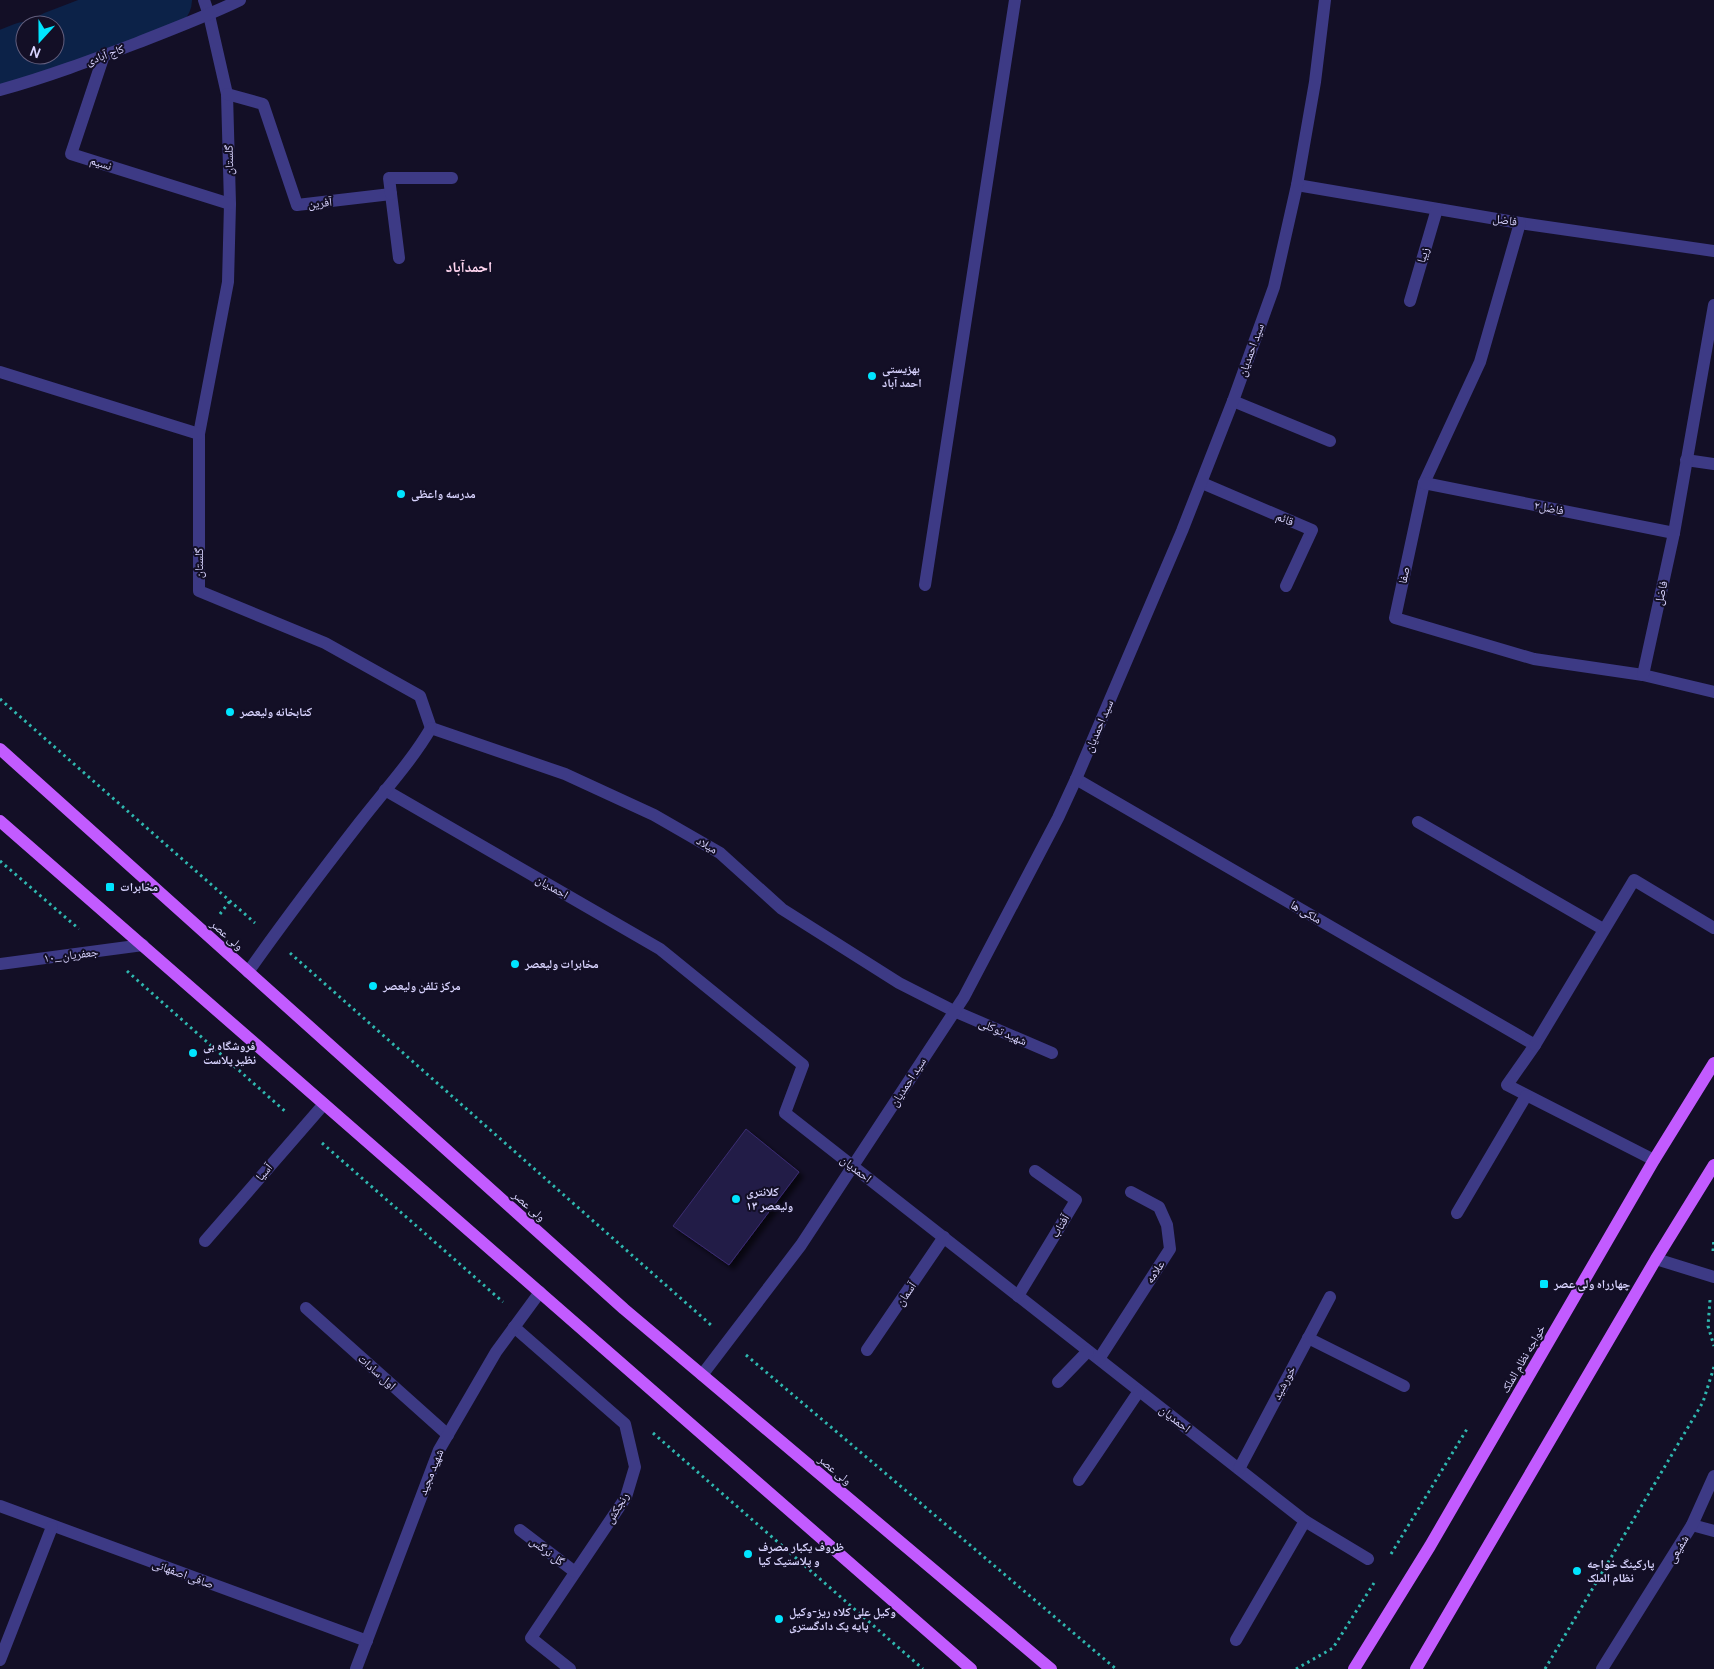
<svg xmlns="http://www.w3.org/2000/svg" width="1714" height="1669" font-family="Manrope,'Noto Naskh Arabic',sans-serif">
	<style>
		.lines { fill: none; stroke-linecap: round; stroke-linejoin: round }
		.river { stroke: #0c2248; stroke-width: 60 }
		.building { fill: #241b47; stroke: #3b2d73; filter: url(#shadow) }
		.path { stroke: #2fb8b0; stroke-width: 3; stroke-dasharray: 2.5 4; stroke-linecap: butt }
		.minor { stroke: #3d3a85; stroke-width: 12 }
		.major { stroke: #c25bff; stroke-width: 12 }
		.poi-dot { fill: #00e5ff; stroke: #130f26; stroke-width: 2 }
		.labels { text-anchor: middle; stroke-width: 4; stroke-linejoin: round; paint-order: stroke }
		.street-label { font-size: 12px; fill: #d9d4ff; stroke: #130f26 }
		.poi-label { font-size: 12px; font-weight: bold; fill: #d9d4ff; stroke: #130f26; text-anchor: start }
		.quarter-label { font-size: 15px; font-weight: bold; fill: #ffd6f0; stroke: #130f26 }
	</style>
	<defs>
		<filter id="shadow"><feDropShadow dx="4.5" dy="4.5" stdDeviation="2.5" flood-color="#0009"/></filter>
	</defs>
	<rect width="100%" height="100%" fill="#130f26"/>
	<g class="lines">
		<g class="river">
			<path d="M55 41 162 0"/>
			<path d="M0 62 25 52"/>
		</g>
	</g>
	<path class="building" d="M746 1129 799 1172 729 1265 673 1226Z"/>
	<g class="lines">
		<g class="path">
			<path d="M0 699 255 923"/>
			<path d="M0 861 79 929"/>
			<path d="M220 914 230 901"/>
			<path d="M290 953 711 1325"/>
			<path d="M127 971 287 1113"/>
			<path d="M322 1143 503 1302"/>
			<path d="M1713 1251 1714 1238"/>
			<path d="M1710 1300 1708 1326 1714 1346"/>
			<path d="M746 1355 1116 1669"/>
			<path d="M653 1433 923 1669"/>
			<path d="M1391 1554 1467 1429"/>
			<path d="M1296 1669 1333 1648 1374 1583"/>
			<path d="M1545 1669 1703 1402 1714 1367"/>
		</g>
		<g class="minor">
			<path d="M204 0 209 15 227 94 230 204 228 282 199 434V591L325 643 420 696 431 728"/>
			<path d="M104 55 71 154 230 204"/>
			<path d="M0 90C47 77 92 60 137 43 172 29 207 16 240 0"/>
			<path d="M227 94 263 104 297 205 391 194 399 258"/>
			<path d="M1297 185 1520 223 1714 251"/>
			<path d="M391 194 389 178H452"/>
			<path d="M1520 223 1480 362 1424 483 1395 618 1534 659 1643 675 1714 692"/>
			<path d="M1410 301 1437 209"/>
			<path d="M0 372 199 434"/>
			<path d="M1233 401 1330 441"/>
			<path d="M1686 460 1714 464"/>
			<path d="M1202 483 1312 530 1286 586"/>
			<path d="M1424 483 1674 533"/>
			<path d="M925 585 1015 0"/>
			<path d="M1643 675 1674 533 1714 305"/>
			<path d="M431 728 565 774 654 815 720 853 782 909 899 983 954 1011 1052 1053"/>
			<path d="M1076 779 1535 1045 1507 1085 1654 1160"/>
			<path d="M385 790 660 949 803 1065 785 1113 1305 1521 1368 1559"/>
			<path d="M1418 822 1603 929"/>
			<path d="M0 964 143 945"/>
			<path d="M248 972C284 921 322 871 360 822 384 791 411 762 431 728"/>
			<path d="M1535 1045 1634 880 1714 928"/>
			<path d="M1457 1213 1526 1096"/>
			<path d="M205 1241 324 1104"/>
			<path d="M1656 1259 1714 1277"/>
			<path d="M1018 1296 1076 1200 1035 1171"/>
			<path d="M306 1308 448 1435"/>
			<path d="M514 1327 625 1424 635 1467 626 1497 531 1638 570 1669"/>
			<path d="M1308 1338 1404 1386"/>
			<path d="M867 1350 944 1237"/>
			<path d="M1099 1359 1170 1249 1167 1225 1159 1207 1131 1192"/>
			<path d="M702 1375 801 1245 964 997 1058 818 1076 779 1182 531 1233 401 1274 287 1297 185 1315 82 1325 0"/>
			<path d="M1058 1382 1088 1351"/>
			<path d="M1239 1469 1330 1297"/>
			<path d="M1079 1480 1139 1391"/>
			<path d="M0 1506 367 1641"/>
			<path d="M1692 1525 1714 1531"/>
			<path d="M520 1530 575 1572"/>
			<path d="M1236 1640 1305 1521"/>
			<path d="M0 1660 52 1527"/>
			<path d="M356 1669 439 1450 496 1352 540 1292"/>
			<path d="M1602 1669 1692 1525 1714 1476"/>
		</g>
		<g class="major">
			<path d="M0 749 624 1309 1051 1669"/>
			<path d="M0 821 971 1669"/>
			<path d="M1354 1669 1430 1546 1654 1160 1714 1063"/>
			<path d="M1416 1669 1656 1259 1714 1165"/>
		</g>
	</g>
	<g class="poi-dot">
		<circle cx="872" cy="376" r="5"/>
		<circle cx="401" cy="494" r="5"/>
		<circle cx="230" cy="712" r="5"/>
		<rect x="105" y="882" width="10" height="10" rx="2.5"/>
		<circle cx="515" cy="964" r="5"/>
		<circle cx="373" cy="986" r="5"/>
		<circle cx="193" cy="1053" r="5"/>
		<circle cx="736" cy="1199" r="5"/>
		<rect x="1539" y="1279" width="10" height="10" rx="2.5"/>
		<circle cx="748" cy="1554" r="5"/>
		<circle cx="1577" cy="1571" r="5"/>
		<circle cx="779" cy="1619" r="5"/>
	</g>
	<g class="labels">
		<g class="street-label">
			<text transform="translate(105 55) rotate(-20)" y="4">کاج آبادی</text>
			<text transform="translate(229 160) rotate(-91)" y="4">گلستان</text>
			<text transform="translate(101 163) rotate(18)" y="4">نسیم</text>
			<text transform="translate(320 203) rotate(-6)" y="4">آفرین</text>
			<text transform="translate(1505 220) rotate(9)" y="4">فاضل</text>
			<text transform="translate(1423 255) rotate(-73)" y="4">زیبا</text>
			<text transform="translate(1251 350) rotate(-70)" y="4">سید احمدیان</text>
			<text transform="translate(1549 508) rotate(11)" y="4">فاضل۲</text>
			<text transform="translate(1285 519) rotate(23)" y="4">قائم</text>
			<text transform="translate(199 563) rotate(-90)" y="4">گلستان</text>
			<text transform="translate(1404 575) rotate(-78)" y="4">صفا</text>
			<text transform="translate(1661 593) rotate(-77)" y="4">فاضل</text>
			<text transform="translate(1099 726) rotate(-67)" y="4">سید احمدیان</text>
			<text transform="translate(707 845) rotate(30)" y="4">میلاد</text>
			<text transform="translate(552 887) rotate(30)" y="4">احمدیان</text>
			<text transform="translate(1306 912) rotate(30)" y="4">ملکی ها</text>
			<text transform="translate(227 935) rotate(42)" y="4">ولی عصر</text>
			<text transform="translate(71 955) rotate(-7)" y="4">۱۰_جعفریان</text>
			<text transform="translate(1003 1032) rotate(23)" y="4">شهید توکلی</text>
			<text transform="translate(908 1082) rotate(-57)" y="4">سید احمدیان</text>
			<text transform="translate(856 1169) rotate(38)" y="4">احمدیان</text>
			<text transform="translate(264 1172) rotate(-49)" y="4">آسیا</text>
			<text transform="translate(529 1206) rotate(42)" y="4">ولی عصر</text>
			<text transform="translate(1060 1226) rotate(-59)" y="4">آفتاب</text>
			<text transform="translate(1155 1272) rotate(-57)" y="4">علامه</text>
			<text transform="translate(906 1294) rotate(-56)" y="4">آسمان</text>
			<text transform="translate(1523 1359) rotate(-60)" y="4">خواجه نظام الملک</text>
			<text transform="translate(377 1372) rotate(42)" y="4">اول سادات</text>
			<text transform="translate(1284 1383) rotate(-62)" y="4">خورشید</text>
			<text transform="translate(1175 1419) rotate(38)" y="4">احمدیان</text>
			<text transform="translate(835 1470) rotate(40)" y="4">ولی عصر</text>
			<text transform="translate(431 1472) rotate(-68)" y="4">شهید مجید</text>
			<text transform="translate(617 1508) rotate(-59)" y="4">رنجکش</text>
			<text transform="translate(1678 1549) rotate(-59)" y="4">شفیعی</text>
			<text transform="translate(547 1551) rotate(37)" y="4">گل نرگس</text>
			<text transform="translate(183 1574) rotate(20)" y="4">صافی اصفهانی</text>
		</g>
		<g class="poi-label">
			<text x="882" y="373">بهزیستی<tspan x="882" dy="14">احمد آباد</tspan></text>
			<text x="411" y="498">مدرسه واعظی</text>
			<text x="240" y="716">کتابخانه ولیعصر</text>
			<text x="120" y="891">مخابرات</text>
			<text x="525" y="968">مخابرات ولیعصر</text>
			<text x="383" y="990">مرکز تلفن ولیعصر</text>
			<text x="203" y="1050">فروشگاه بی<tspan x="203" dy="14">نظیر پلاست</tspan></text>
			<text x="746" y="1196">کلانتری<tspan x="746" dy="14">۱۳ ولیعصر</tspan></text>
			<text x="1554" y="1288">چهارراه ولی عصر</text>
			<text x="758" y="1551">ظروف یکبار مصرف<tspan x="758" dy="14">و پلاستیک کیا</tspan></text>
			<text x="1587" y="1568">پارکینگ خواجه<tspan x="1587" dy="14">نظام الملک</tspan></text>
			<text x="789" y="1616">وکیل علی کلاه ریز-وکیل<tspan x="789" dy="14">پایه یک دادگستری</tspan></text>
		</g>
		<g class="quarter-label">
			<text x="469" y="272">احمدآباد</text>
		</g>
	</g>
	<g transform="translate(40 40) rotate(201)"><circle r="24" fill="#130f26" stroke="#625e7d"/>
	<path d="M0-4L9 19L0 12L-9 19Z" fill="#00e5ff"/>
	<text y="-8" font-size="14" font-weight="bold" text-anchor="middle" fill="#d9d4ff">N</text>
	</g>
</svg>
